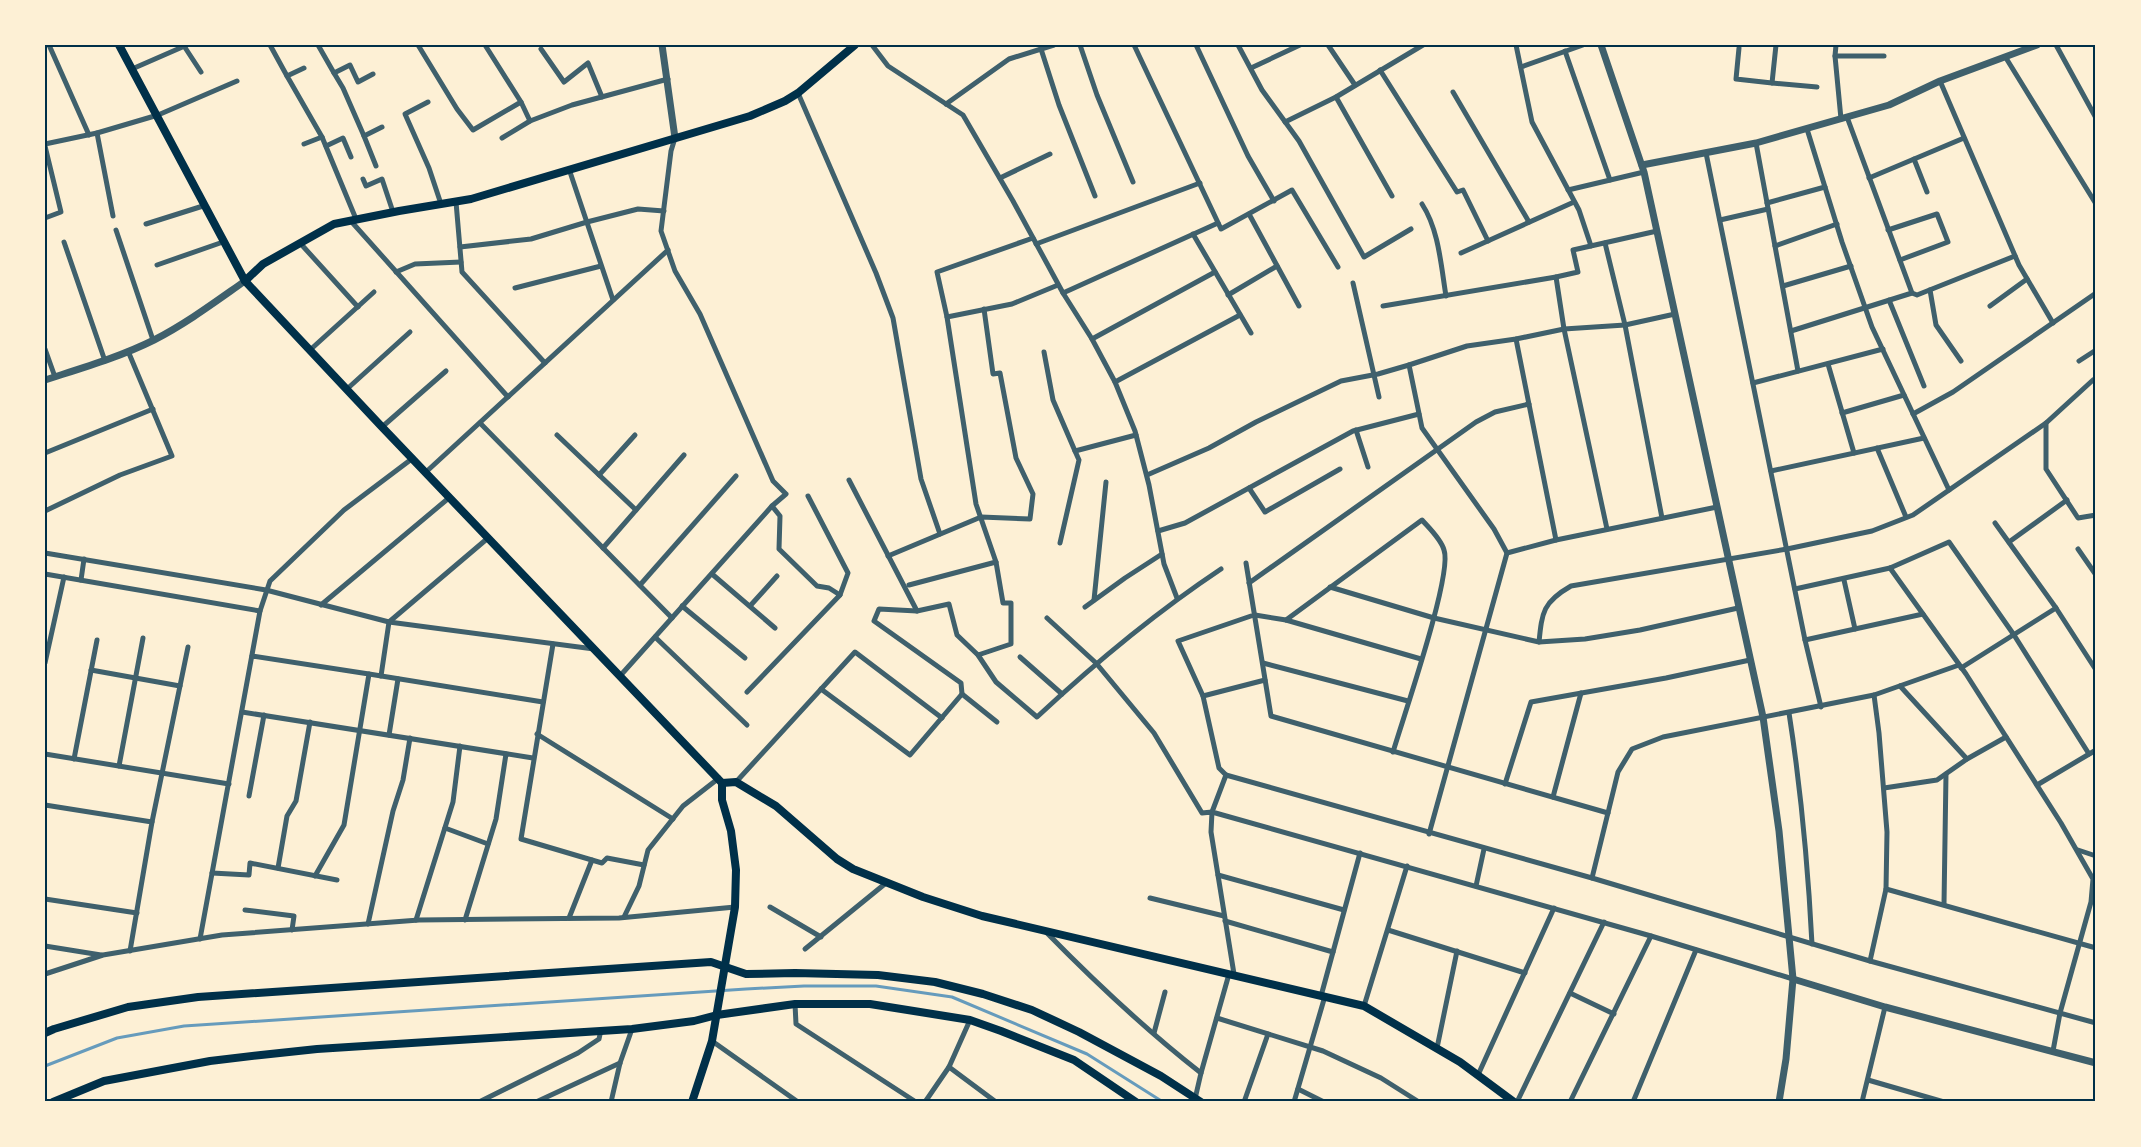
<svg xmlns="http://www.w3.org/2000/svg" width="2141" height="1147" font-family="'Roboto Condensed',sans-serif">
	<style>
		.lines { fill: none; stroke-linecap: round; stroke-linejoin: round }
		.stream { stroke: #669bbc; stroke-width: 3 }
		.minor { stroke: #3f606c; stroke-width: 5 }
		.tertiary { stroke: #3f606c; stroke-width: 7 }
		.secondary { stroke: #003049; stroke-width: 8 }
		.neatline { fill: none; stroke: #003049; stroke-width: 2 }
	</style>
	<rect width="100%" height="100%" fill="#fdf0d5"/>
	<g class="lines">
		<path class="stream" d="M45 1066 117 1038 184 1026 746 989 804 986H876L952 997 1087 1054 1163 1102"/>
		<g class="minor">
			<path d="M49 45 89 135"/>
			<path d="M270 45 287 76"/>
			<path d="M318 45 334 73 350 65 358 82 373 74"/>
			<path d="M418 45 457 109 473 130 521 102 485 45"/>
			<path d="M872 45 888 66 963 115 1013 201 1063 293 1092 339 1115 382 1135 431 1149 485 1164 564 1177 598"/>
			<path d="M1080 45 1097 95 1133 182"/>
			<path d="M1134 45 1221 229 1292 190 1338 267"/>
			<path d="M1196 45 1248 156 1274 201"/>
			<path d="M1238 45 1262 90 1299 141 1364 257 1411 229"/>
			<path d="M1328 45 1355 85"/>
			<path d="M1516 45 1532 122 1579 210 1591 246"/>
			<path d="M1776 45 1772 83 1817 87"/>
			<path d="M1836 45 1835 56 1841 119"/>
			<path d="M2056 45 2096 118"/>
			<path d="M184 46 201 72"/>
			<path d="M1739 48 1736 79 1772 83"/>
			<path d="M541 49 564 82 588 63 602 97"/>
			<path d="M1041 49 1059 105 1095 196"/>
			<path d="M1565 51 1610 180"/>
			<path d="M1835 56H1884"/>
			<path d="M2006 58 2096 204"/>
			<path d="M1521 67 1583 45"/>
			<path d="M304 68 287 76 322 137"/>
			<path d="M1251 68 1300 45"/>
			<path d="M132 69 187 45"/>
			<path d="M1380 70 1457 192 1463 190 1488 241"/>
			<path d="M334 73 343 88 364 136 382 127"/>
			<path d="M1940 81 2019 265 2053 323"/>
			<path d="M1453 92 1529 222"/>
			<path d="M798 93 876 273 893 318 921 479 940 534"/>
			<path d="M1336 97 1392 196"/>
			<path d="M428 102 405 114 429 168 441 204"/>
			<path d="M521 102 530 121 572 105 668 79"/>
			<path d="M946 104 1009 59 1054 45"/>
			<path d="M1847 117 1912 293"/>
			<path d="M1285 122 1336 97 1423 45"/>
			<path d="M1807 129 1842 242 1872 327 1949 490"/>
			<path d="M97 133 113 216"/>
			<path d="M364 136 376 166"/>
			<path d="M502 138 530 121"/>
			<path d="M1756 143 1798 371"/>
			<path d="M45 144 97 133 158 115 237 81"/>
			<path d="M304 144 322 137 356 219"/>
			<path d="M45 146 61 212 45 218"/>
			<path d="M326 146 343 138 351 157"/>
			<path d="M1706 153 1805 640 1821 707"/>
			<path d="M1914 159 1927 192"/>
			<path d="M569 169 613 300"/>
			<path d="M1000 178 1050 154"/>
			<path d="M1869 178 1964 138"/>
			<path d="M363 179 366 186 382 179 393 212"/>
			<path d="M1568 190 1644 172"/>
			<path d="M456 202 462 272 545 363"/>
			<path d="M1767 203 1825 187"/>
			<path d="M1422 204C1439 230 1441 266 1446 296"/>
			<path d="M1249 214 1299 306"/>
			<path d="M350 220 508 397"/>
			<path d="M1720 220 1768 209"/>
			<path d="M146 224 203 206"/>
			<path d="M116 230 153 340"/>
			<path d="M1888 230 1937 214 1948 242 1900 260"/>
			<path d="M1193 234 1251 333"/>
			<path d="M1033 238 937 272 947 317 1012 304 1058 285"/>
			<path d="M64 242 105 361"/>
			<path d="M300 243 358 307"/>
			<path d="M1605 243 1625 325 1662 518"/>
			<path d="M1036 244 1200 183"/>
			<path d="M1775 246 1837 224"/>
			<path d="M460 247 531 239 587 222 638 209 664 211"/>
			<path d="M1461 253 1574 202"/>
			<path d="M157 265 223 242"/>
			<path d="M396 272 415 264 461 262"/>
			<path d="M1556 277 1578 272 1573 250 1657 231"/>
			<path d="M1353 283 1379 397"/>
			<path d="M1783 286 1851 266"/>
			<path d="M515 288 601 266"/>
			<path d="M1930 290 1936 325 1961 361"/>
			<path d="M1063 293 1218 223"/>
			<path d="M1228 295 1277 266"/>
			<path d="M1889 300 1924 386"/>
			<path d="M1383 306 1556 277 1564 329 1607 529"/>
			<path d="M1990 306 2027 279"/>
			<path d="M1675 314 1625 325 1564 329 1516 339 1467 346 1409 365 1422 428 1494 529 1507 553 1556 540 1717 507"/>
			<path d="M947 317 976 504 996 562"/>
			<path d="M1791 331 1912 293 1917 295 2015 256"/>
			<path d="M1092 339 1215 272"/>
			<path d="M1516 339 1556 540"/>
			<path d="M45 349 55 377"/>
			<path d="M310 350 374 292"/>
			<path d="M1044 352 1053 400 1075 451"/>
			<path d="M2079 361 2096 350"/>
			<path d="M1828 364 1854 453"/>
			<path d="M2093 380 2046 423V469L2078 518 2096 515"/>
			<path d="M1115 382 1240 315"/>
			<path d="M1753 383 1883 349"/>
			<path d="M347 389 410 332"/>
			<path d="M1842 413 1904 395"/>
			<path d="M1913 414 1953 392 2096 293"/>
			<path d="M480 423 672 618"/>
			<path d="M382 427 446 371"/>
			<path d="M1356 430 1368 467"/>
			<path d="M557 435 636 510"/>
			<path d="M1877 448 1906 517"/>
			<path d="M45 453 153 409"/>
			<path d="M1771 471 1924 438"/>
			<path d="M426 472 668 250"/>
			<path d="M599 475 635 435"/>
			<path d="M1147 475 1209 448 1256 422 1341 381 1378 374 1409 365"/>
			<path d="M849 480 917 611"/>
			<path d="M1249 488 1265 512 1340 469"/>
			<path d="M808 496 848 573 840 595"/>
			<path d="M45 511 120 475 172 456 128 351"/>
			<path d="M1995 523 2056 608 2096 670"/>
			<path d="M1158 531 1185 523 1353 431 1419 414"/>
			<path d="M2009 542 2067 500"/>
			<path d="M1060 543 1079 460 1075 451 1136 435"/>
			<path d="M603 548 684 455"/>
			<path d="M2078 549 2096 575"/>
			<path d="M45 553 266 590 389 622 594 649"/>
			<path d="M888 556 981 517 1030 519 1033 494 1016 458 1000 373 993 374 984 309"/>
			<path d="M1246 563 1271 716 1608 813"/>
			<path d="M1890 568 1966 674 2061 823 2093 879 2091 902 2060 1013 2053 1051"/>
			<path d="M45 574 260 611"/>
			<path d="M712 574 775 628"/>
			<path d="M81 580 84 559"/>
			<path d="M1844 580 1855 629"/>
			<path d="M1249 583 1476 422 1495 412 1529 404"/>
			<path d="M640 585 736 476"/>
			<path d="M909 585 996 562 1003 603H1011V644L978 655"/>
			<path d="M1330 587 1434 618 1539 642 1585 639 1640 630 1738 608"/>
			<path d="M1795 589 1890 568 1949 542 2014 635 2089 754"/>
			<path d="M1094 600 1106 482"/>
			<path d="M321 605 450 497"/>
			<path d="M682 606 745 658"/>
			<path d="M750 606 777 576"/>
			<path d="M1085 607 1125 578 1162 554"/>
			<path d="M1255 615 1286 620 1421 659"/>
			<path d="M1251 616 1178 641 1203 696 1265 680"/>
			<path d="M1047 618 1096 663 1154 733 1202 813 1212 812 1211 832 1234 974"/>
			<path d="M1286 620 1422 520C1429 528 1441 539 1444 550 1453 574 1403 718 1393 752"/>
			<path d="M655 637 747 725"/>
			<path d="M1805 640 1923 614"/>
			<path d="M1539 642C1542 612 1543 602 1571 586L1787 549 1872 531 1913 515 2046 423"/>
			<path d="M553 644 521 839 602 863 607 858 644 865"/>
			<path d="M252 656 369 674 344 825 315 876"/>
			<path d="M1020 657 1062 694"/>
			<path d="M45 663 64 577"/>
			<path d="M1263 663 1408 701"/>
			<path d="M1961 668 2056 608"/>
			<path d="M91 670 180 686"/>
			<path d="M369 674 543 702"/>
			<path d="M381 676 389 622 488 538"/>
			<path d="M620 676 772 506 786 494 773 481 700 314 675 271 661 231 671 151 675 138"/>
			<path d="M1900 686 1967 759"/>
			<path d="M821 689 910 755 962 694 997 722"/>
			<path d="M747 692 840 595 829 588 817 586 779 549 780 516 772 506"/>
			<path d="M962 694 961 683 874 621 879 609 917 611 949 604 957 635 978 655 996 682 1037 717C1095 663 1155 613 1221 569"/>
			<path d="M1203 696 1219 768 1226 775"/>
			<path d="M242 712 533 758"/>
			<path d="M1789 713C1801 790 1808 866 1812 944"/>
			<path d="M537 734 673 819"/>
			<path d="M389 735 398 679"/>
			<path d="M45 754 229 784"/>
			<path d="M74 759 97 640"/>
			<path d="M119 766 143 638"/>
			<path d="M736 782 855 652 942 718"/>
			<path d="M1505 784 1531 702 1666 678 1750 660"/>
			<path d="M2037 785 2096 750"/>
			<path d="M1884 788 1937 780 1967 759 2006 737"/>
			<path d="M249 796 264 715"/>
			<path d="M1553 797 1581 693"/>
			<path d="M45 805 152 822 130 951"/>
			<path d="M152 822 188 647"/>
			<path d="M445 828 488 844"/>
			<path d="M1429 834 1507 553"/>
			<path d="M2078 850 2096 856"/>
			<path d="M278 868 287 816 296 801 310 722"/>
			<path d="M212 873 249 875 250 863 337 880"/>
			<path d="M1218 875 1344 910"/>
			<path d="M1592 878 1618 772 1632 749 1663 737 1874 695 1959 665"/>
			<path d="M1476 886 1484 849"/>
			<path d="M1886 889 2096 948"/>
			<path d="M1150 898 1224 916"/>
			<path d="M45 899 137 913"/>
			<path d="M1944 904 1946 774"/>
			<path d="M770 907 821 937"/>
			<path d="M245 910 294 916 292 930"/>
			<path d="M624 917 639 886 648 850 683 806 719 778"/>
			<path d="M569 918 592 860"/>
			<path d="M416 920 453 802 460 746"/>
			<path d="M465 920 496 819 506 754"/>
			<path d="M1225 921 1333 952"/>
			<path d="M368 924 393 811 403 780 410 738"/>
			<path d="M1388 930 1525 973"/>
			<path d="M1046 932C1095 982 1146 1030 1201 1073L1195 1099"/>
			<path d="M200 939 260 611 270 581 344 510 413 458"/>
			<path d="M45 946 101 955"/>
			<path d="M805 949 886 883"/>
			<path d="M1870 961 1886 889 1887 832 1879 733 1874 695"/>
			<path d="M45 974 103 955 222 935 419 920 619 918 735 907"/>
			<path d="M1793 979 1651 936 1212 812 1226 775 1592 878 1870 961 2096 1023"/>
			<path d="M1570 993 1614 1014"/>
			<path d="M1321 996 1360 853"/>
			<path d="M795 1004 796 1024 916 1102"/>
			<path d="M1364 1006 1407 866"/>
			<path d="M1217 1018 1323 1051 1381 1078 1419 1102"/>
			<path d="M1154 1033 1165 992"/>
			<path d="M712 1041 798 1102"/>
			<path d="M1437 1048 1457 951"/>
			<path d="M949 1067 996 1102"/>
			<path d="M1201 1073 1229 974"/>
			<path d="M1478 1075 1554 908"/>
			<path d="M1868 1080 1944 1102"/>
			<path d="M1298 1089 1324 1102"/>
			<path d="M479 1102 578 1053 599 1039 601 1030"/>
			<path d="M536 1102 620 1063"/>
			<path d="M611 1102 620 1063 632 1029"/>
			<path d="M925 1102 949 1067 970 1020"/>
			<path d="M1244 1102 1268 1034"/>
			<path d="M1294 1102 1325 996"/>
			<path d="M1517 1102 1604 922"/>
			<path d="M1570 1102 1651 936"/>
			<path d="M1633 1102 1696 950"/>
			<path d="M1862 1102 1885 1007"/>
		</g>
		<g class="tertiary">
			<path d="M662 45 675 138"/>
			<path d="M1601 45 1644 172 1763 717 1779 831 1793 979 1786 1059 1779 1102"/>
			<path d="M1642 165 1756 143 1889 105 1940 81 2037 45"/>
			<path d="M45 380C82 368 120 357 154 340 187 323 215 302 245 281"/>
			<path d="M1793 979 1885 1007 2096 1063"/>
		</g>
		<g class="secondary">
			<path d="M119 45 245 281 382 427 722 783"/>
			<path d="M245 281 263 264 334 224 399 211 471 199 750 116 785 101 798 93 855 45"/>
			<path d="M722 783 736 782 776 806 837 859 853 869 923 897 982 916 1364 1006 1460 1062 1514 1102"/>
			<path d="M45 1033 54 1029 128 1007 198 997 711 962 746 974 795 973 878 975 935 982 983 994 1032 1010 1079 1032 1161 1076 1201 1102"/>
			<path d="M53 1102 104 1081 210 1061 261 1055 317 1049 632 1029 694 1021 717 1015 795 1004H870L970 1020 1001 1031 1074 1060 1136 1102"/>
			<path d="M692 1102 712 1041 735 907 736 870 731 831 722 800V783"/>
		</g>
	</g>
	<rect width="2141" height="1147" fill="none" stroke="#fdf0d5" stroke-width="93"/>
	<rect x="46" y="46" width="2048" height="1054" class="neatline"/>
</svg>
